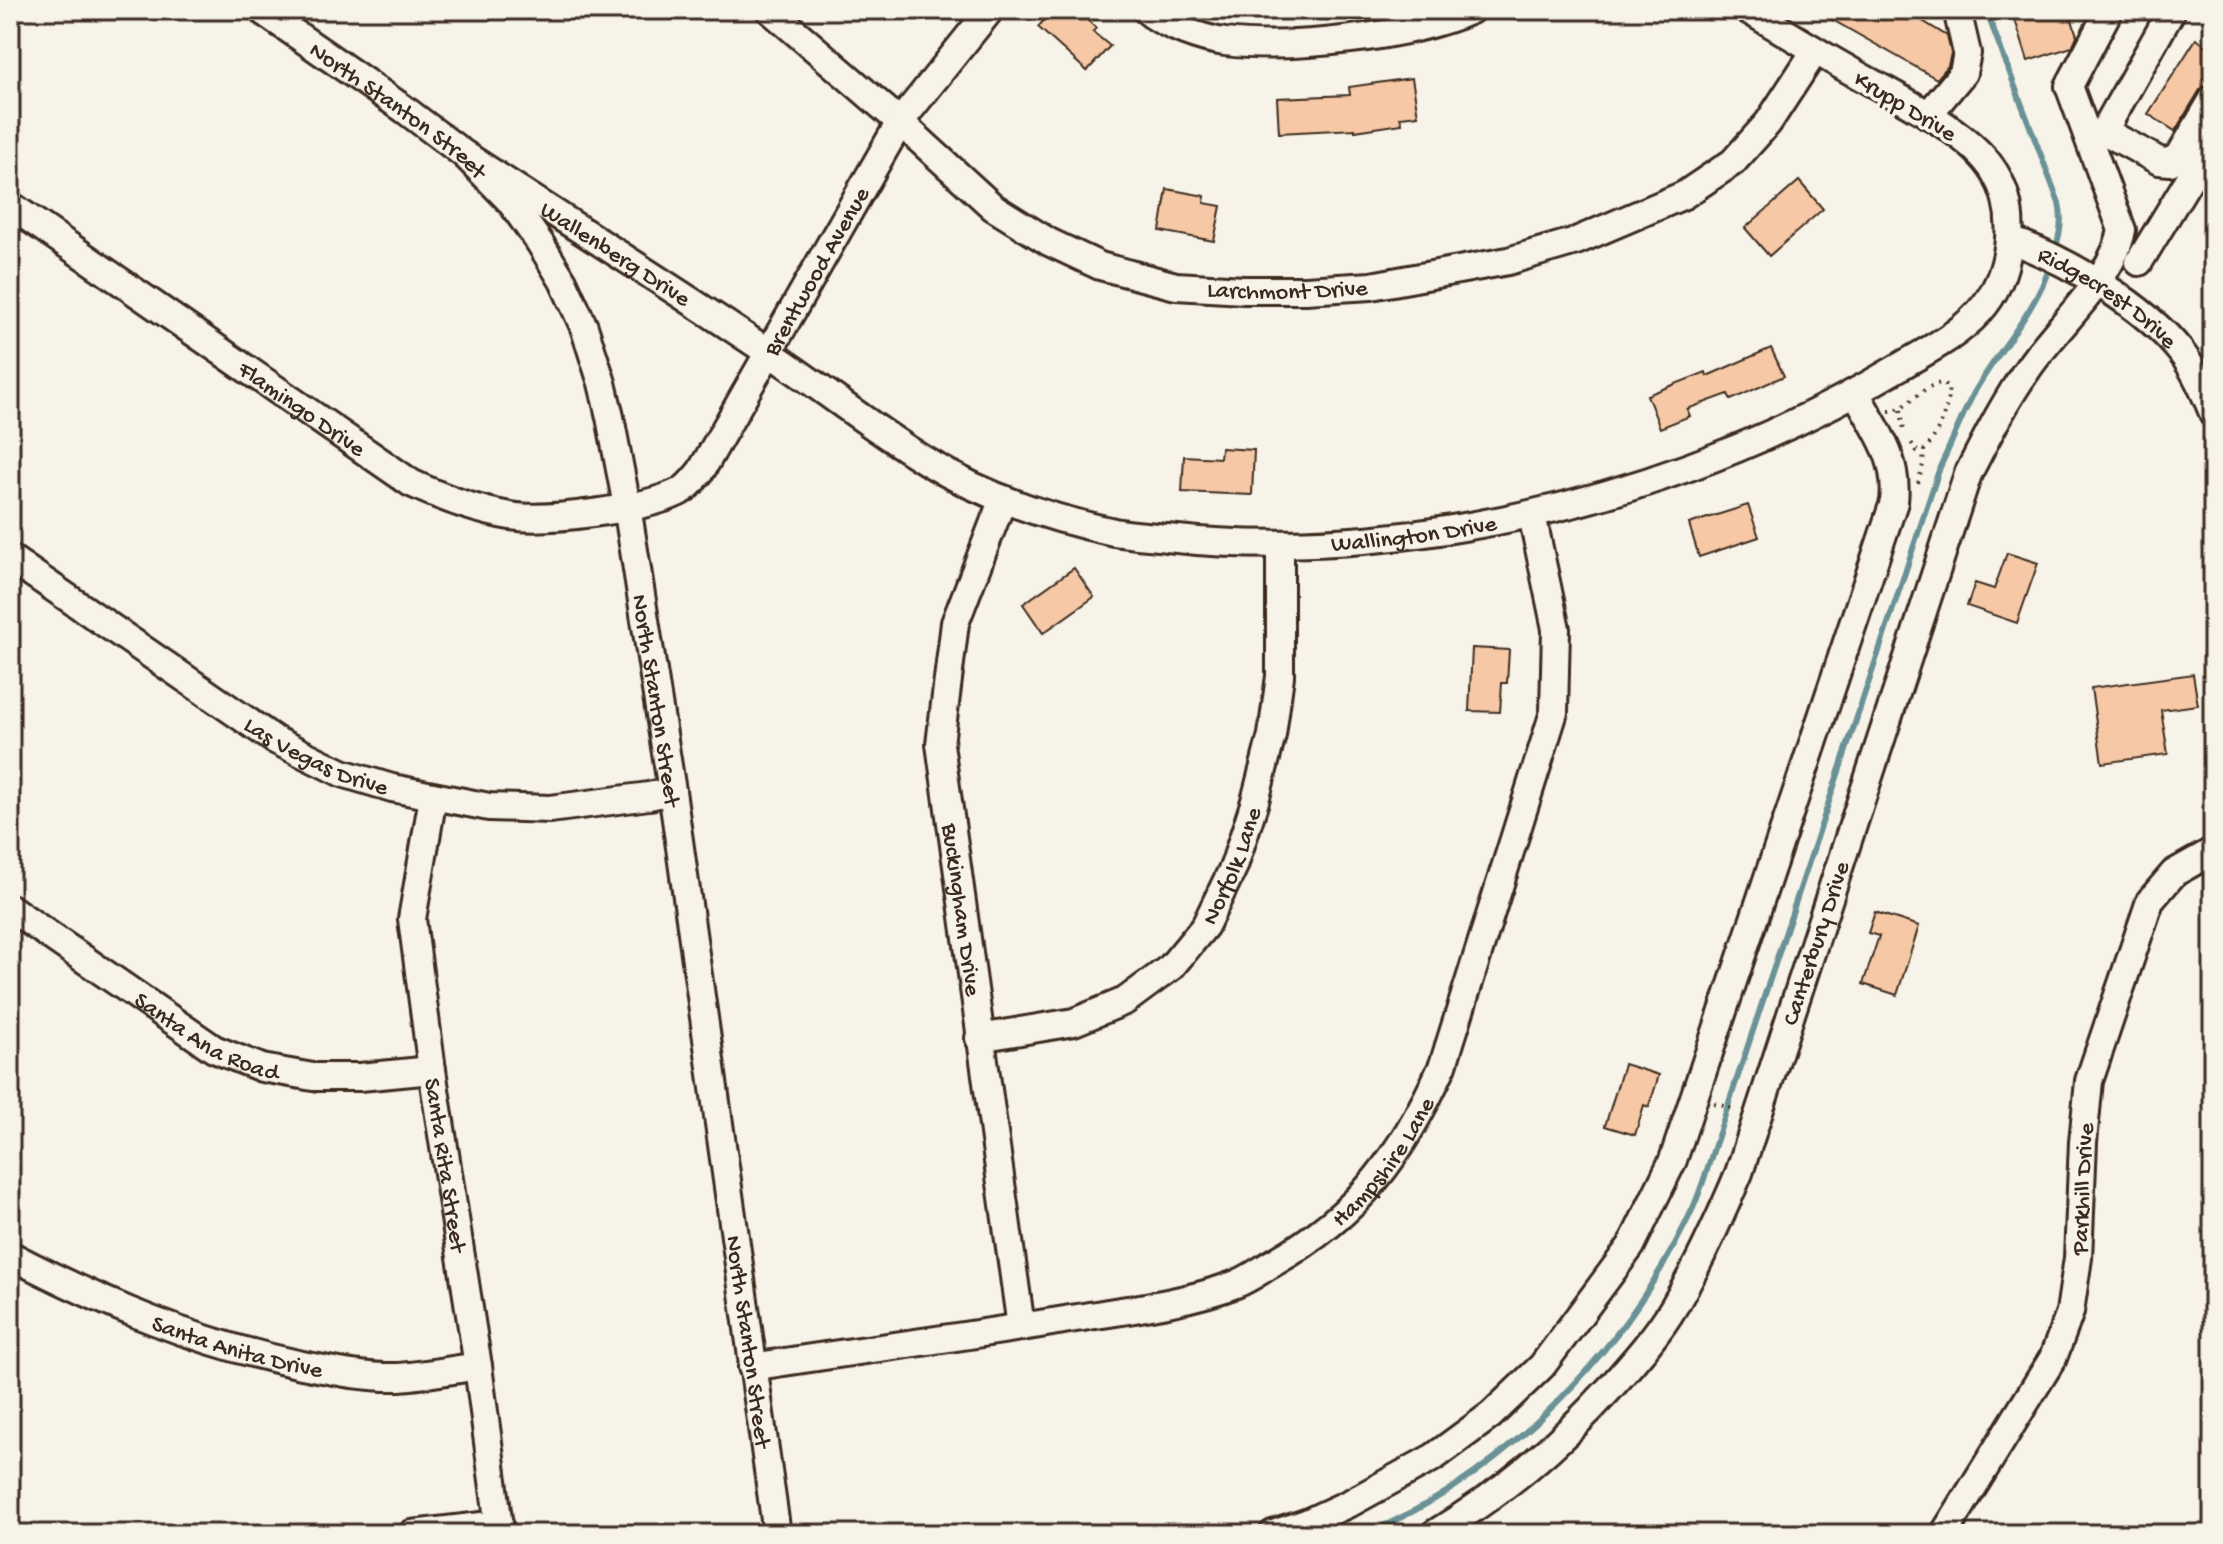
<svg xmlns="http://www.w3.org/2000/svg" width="2223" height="1544" font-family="'Gochi Hand',sans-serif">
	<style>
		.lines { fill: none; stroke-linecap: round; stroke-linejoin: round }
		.stream { stroke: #699196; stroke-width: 6 }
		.building { fill: #f6c8a5; stroke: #3b2a1e; stroke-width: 2 }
		.minor-casing { stroke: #3b2a1e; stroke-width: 32 }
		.path { stroke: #3b2a1e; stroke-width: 4; stroke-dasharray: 2 6; stroke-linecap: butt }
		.minor { stroke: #f7f3e8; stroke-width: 26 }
		.labels { text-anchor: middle; stroke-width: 7; stroke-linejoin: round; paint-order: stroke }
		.street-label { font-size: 24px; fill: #3b2a1e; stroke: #f7f3e8 }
	</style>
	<rect width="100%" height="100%" fill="#f7f3e8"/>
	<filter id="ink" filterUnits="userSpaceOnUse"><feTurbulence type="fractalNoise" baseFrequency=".0125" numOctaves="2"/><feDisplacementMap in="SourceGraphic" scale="16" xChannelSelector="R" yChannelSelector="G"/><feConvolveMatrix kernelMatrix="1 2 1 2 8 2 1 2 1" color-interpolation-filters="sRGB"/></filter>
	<g filter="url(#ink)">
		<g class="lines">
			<g class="stream">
				<path d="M1986 10 2059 203C2063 221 2060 233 2055 251"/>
				<path d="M1365 1534C1507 1476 1629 1346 1693 1208 1701 1190 1707 1170 1713 1151L1940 467C1952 443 1961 417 1974 393 1997 351 2036 312 2050 265"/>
			</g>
		</g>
		<g class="building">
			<path d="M1053 10H1076L1096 28 1093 32 1110 46 1087 71 1038 27Z"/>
			<path d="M1815 10H1889L1906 20 1911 14 1947 36 1951 53 1948 66 1937 79Z"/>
			<path d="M2012 10H2069L2077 36 2072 47 2028 61Z"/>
			<path d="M2196 39 2213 50V83L2206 85 2200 90 2175 131 2148 114Z"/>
			<path d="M1412 78 1418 115 1400 117 1402 124 1355 131V129L1279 133 1277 98 1350 95 1349 87Z"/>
			<path d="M1799 181 1823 209 1769 256 1745 228Z"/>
			<path d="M1167 189 1205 196 1204 203 1221 206 1214 241 1160 231Z"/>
			<path d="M1771 348 1784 376 1731 400 1728 394 1687 409 1690 416 1660 428 1647 395 1706 372 1707 376Z"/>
			<path d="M1221 448 1254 450 1252 495 1182 492 1184 456 1220 458Z"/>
			<path d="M1748 505 1759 537 1699 557 1689 524Z"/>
			<path d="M2007 553 2038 563 2017 623 1967 606 1975 583 1994 589Z"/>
			<path d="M1074 568 1094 597 1043 633 1023 604Z"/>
			<path d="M1472 648 1509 650 1507 683H1502L1500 712 1469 711Z"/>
			<path d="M2193 674 2198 705 2161 710 2168 754 2102 763 2091 688Z"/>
			<path d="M1875 912 1919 926 1897 995 1863 984 1879 936 1868 933Z"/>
			<path d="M1624 1064 1659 1075 1649 1107 1644 1105 1635 1135 1605 1126Z"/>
		</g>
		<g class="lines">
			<g class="minor-casing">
				<g id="minor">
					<path id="s1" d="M261 10 404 109 465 155 510 201 540 243 563 281 584 327 602 383 610 417 627 506 672 791 777 1534"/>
					<path id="s2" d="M770 10 900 122 993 207 1049 242 1100 266 1176 286 1244 290H1305L1371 286 1508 261 1576 241 1684 195 1733 162 1768 123 1815 51"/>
					<path d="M1146 10C1163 25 1202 39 1225 42 1292 50 1410 37 1471 10"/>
					<path d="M1928 115 1963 73 1967 53 1957 10"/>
					<path d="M2104 131 2159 161 2170 162 2180 155 2213 99"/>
					<path d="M2088 135 2104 131 2172 10"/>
					<path id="s3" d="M465 155C566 221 668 285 768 352 821 387 872 428 926 461 983 496 1049 518 1114 532 1131 535 1150 536 1167 538 1266 549 1366 544 1464 527 1618 501 1767 446 1901 366 1928 350 1957 336 1979 312 2011 277 2020 215 1995 173 1970 130 1892 95 1849 70 1815 51 1782 30 1748 10"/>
					<path id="s4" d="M10 205 411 483C443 498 475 510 510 516 547 522 645 509 679 492 688 488 694 479 701 471L900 122 990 10"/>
					<path id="s5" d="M2010 240C2066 259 2145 306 2181 352 2195 370 2205 393 2213 413"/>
					<path d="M2139 262 2213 140"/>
					<path id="s6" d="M1003 499 955 623 940 744 1021 1327"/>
					<path id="s7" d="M10 558 275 740 342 773 392 788 489 807 550 809 649 796 672 791"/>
					<path id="s8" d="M433 797 412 919 432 1070 478 1366 500 1534"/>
					<path id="s9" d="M10 908 214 1049 262 1068 313 1077H360L432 1070"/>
					<path id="s10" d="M979 1038 1074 1022 1125 1001 1171 967 1205 926 1234 866 1255 801 1272 735 1280 676V545"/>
					<path id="s11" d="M10 1255C104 1304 197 1343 302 1365 333 1371 366 1378 399 1377 425 1375 452 1370 478 1366"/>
					<path id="s12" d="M752 1367C852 1351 952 1339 1052 1322 1109 1312 1182 1305 1236 1284 1249 1279 1261 1270 1273 1263 1361 1213 1402 1155 1443 1065L1554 712 1556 629 1532 515"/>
					<path d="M412 1534 499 1524"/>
					<path d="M1273 1534 1306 1523 1352 1502 1434 1457 1491 1415 1542 1366 1631 1246 1673 1160 1894 502C1899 457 1876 431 1856 393"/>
					<path id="s13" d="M1434 1534C1503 1492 1557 1447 1611 1387 1634 1361 1658 1334 1675 1305 1700 1262 1720 1218 1739 1173L1968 474C1987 437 2005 401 2029 367 2057 326 2113 279 2122 230L2069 86 2109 10"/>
					<path id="s14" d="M1944 1534 2053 1358 2070 1312 2078 1258 2083 1142 2089 1081 2150 901 2174 873 2213 851"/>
				</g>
			</g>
			<g class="path">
				<path d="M1901 410 1904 430"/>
				<path d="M1889 411C1911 409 1921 384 1943 383L1948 387C1951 403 1936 440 1924 450L1917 451 1910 441"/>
				<path d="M1918 483 1923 465 1924 450"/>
				<path d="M1714 1103 1736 1110"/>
			</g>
			<use href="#minor" class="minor"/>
		</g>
	</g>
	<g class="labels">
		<g class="street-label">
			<text transform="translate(1906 105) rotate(31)" y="8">Krupp Drive</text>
			<text dy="8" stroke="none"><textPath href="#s1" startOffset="170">North Stanton Street</textPath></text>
			<text dy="8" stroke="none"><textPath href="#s3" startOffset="180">Wallenberg Drive</textPath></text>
			<text dy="8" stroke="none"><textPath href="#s4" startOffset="1026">Brentwood Avenue</textPath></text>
			<text dy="8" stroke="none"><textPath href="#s2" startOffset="610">Larchmont Drive</textPath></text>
			<text dy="8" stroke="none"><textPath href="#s5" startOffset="114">Ridgecrest Drive</textPath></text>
			<text dy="8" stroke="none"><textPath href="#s4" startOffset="356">Flamingo Drive</textPath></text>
			<text dy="8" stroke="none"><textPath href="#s3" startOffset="1056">Wallington Drive</textPath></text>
			<text dy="8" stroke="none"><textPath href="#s1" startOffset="842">North Stanton Street</textPath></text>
			<text dy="8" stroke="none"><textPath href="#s7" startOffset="366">Las Vegas Drive</textPath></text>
			<text dy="8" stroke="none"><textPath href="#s10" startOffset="328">Norfolk Lane</textPath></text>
			<text dy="8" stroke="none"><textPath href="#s6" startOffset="422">Buckingham Drive</textPath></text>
			<text dy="8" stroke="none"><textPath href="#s13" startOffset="724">Canterbury Drive</textPath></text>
			<text dy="8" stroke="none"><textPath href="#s9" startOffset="236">Santa Ana Road</textPath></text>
			<text dy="8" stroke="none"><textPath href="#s12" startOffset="686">Hampshire Lane</textPath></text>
			<text dy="8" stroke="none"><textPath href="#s8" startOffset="372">Santa Rita Street</textPath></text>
			<text dy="8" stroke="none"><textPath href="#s14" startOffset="380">Parkhill Drive</textPath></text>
			<text dy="8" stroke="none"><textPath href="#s1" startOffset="1490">North Stanton Street</textPath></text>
			<text dy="8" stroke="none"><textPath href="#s11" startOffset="246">Santa Anita Drive</textPath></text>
		</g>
	</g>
	<rect width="2223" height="1544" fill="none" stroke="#f7f3e8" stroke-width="40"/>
	<rect x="20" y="20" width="2183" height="1504" fill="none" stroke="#3b2a1e" stroke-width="3" filter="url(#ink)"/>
</svg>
